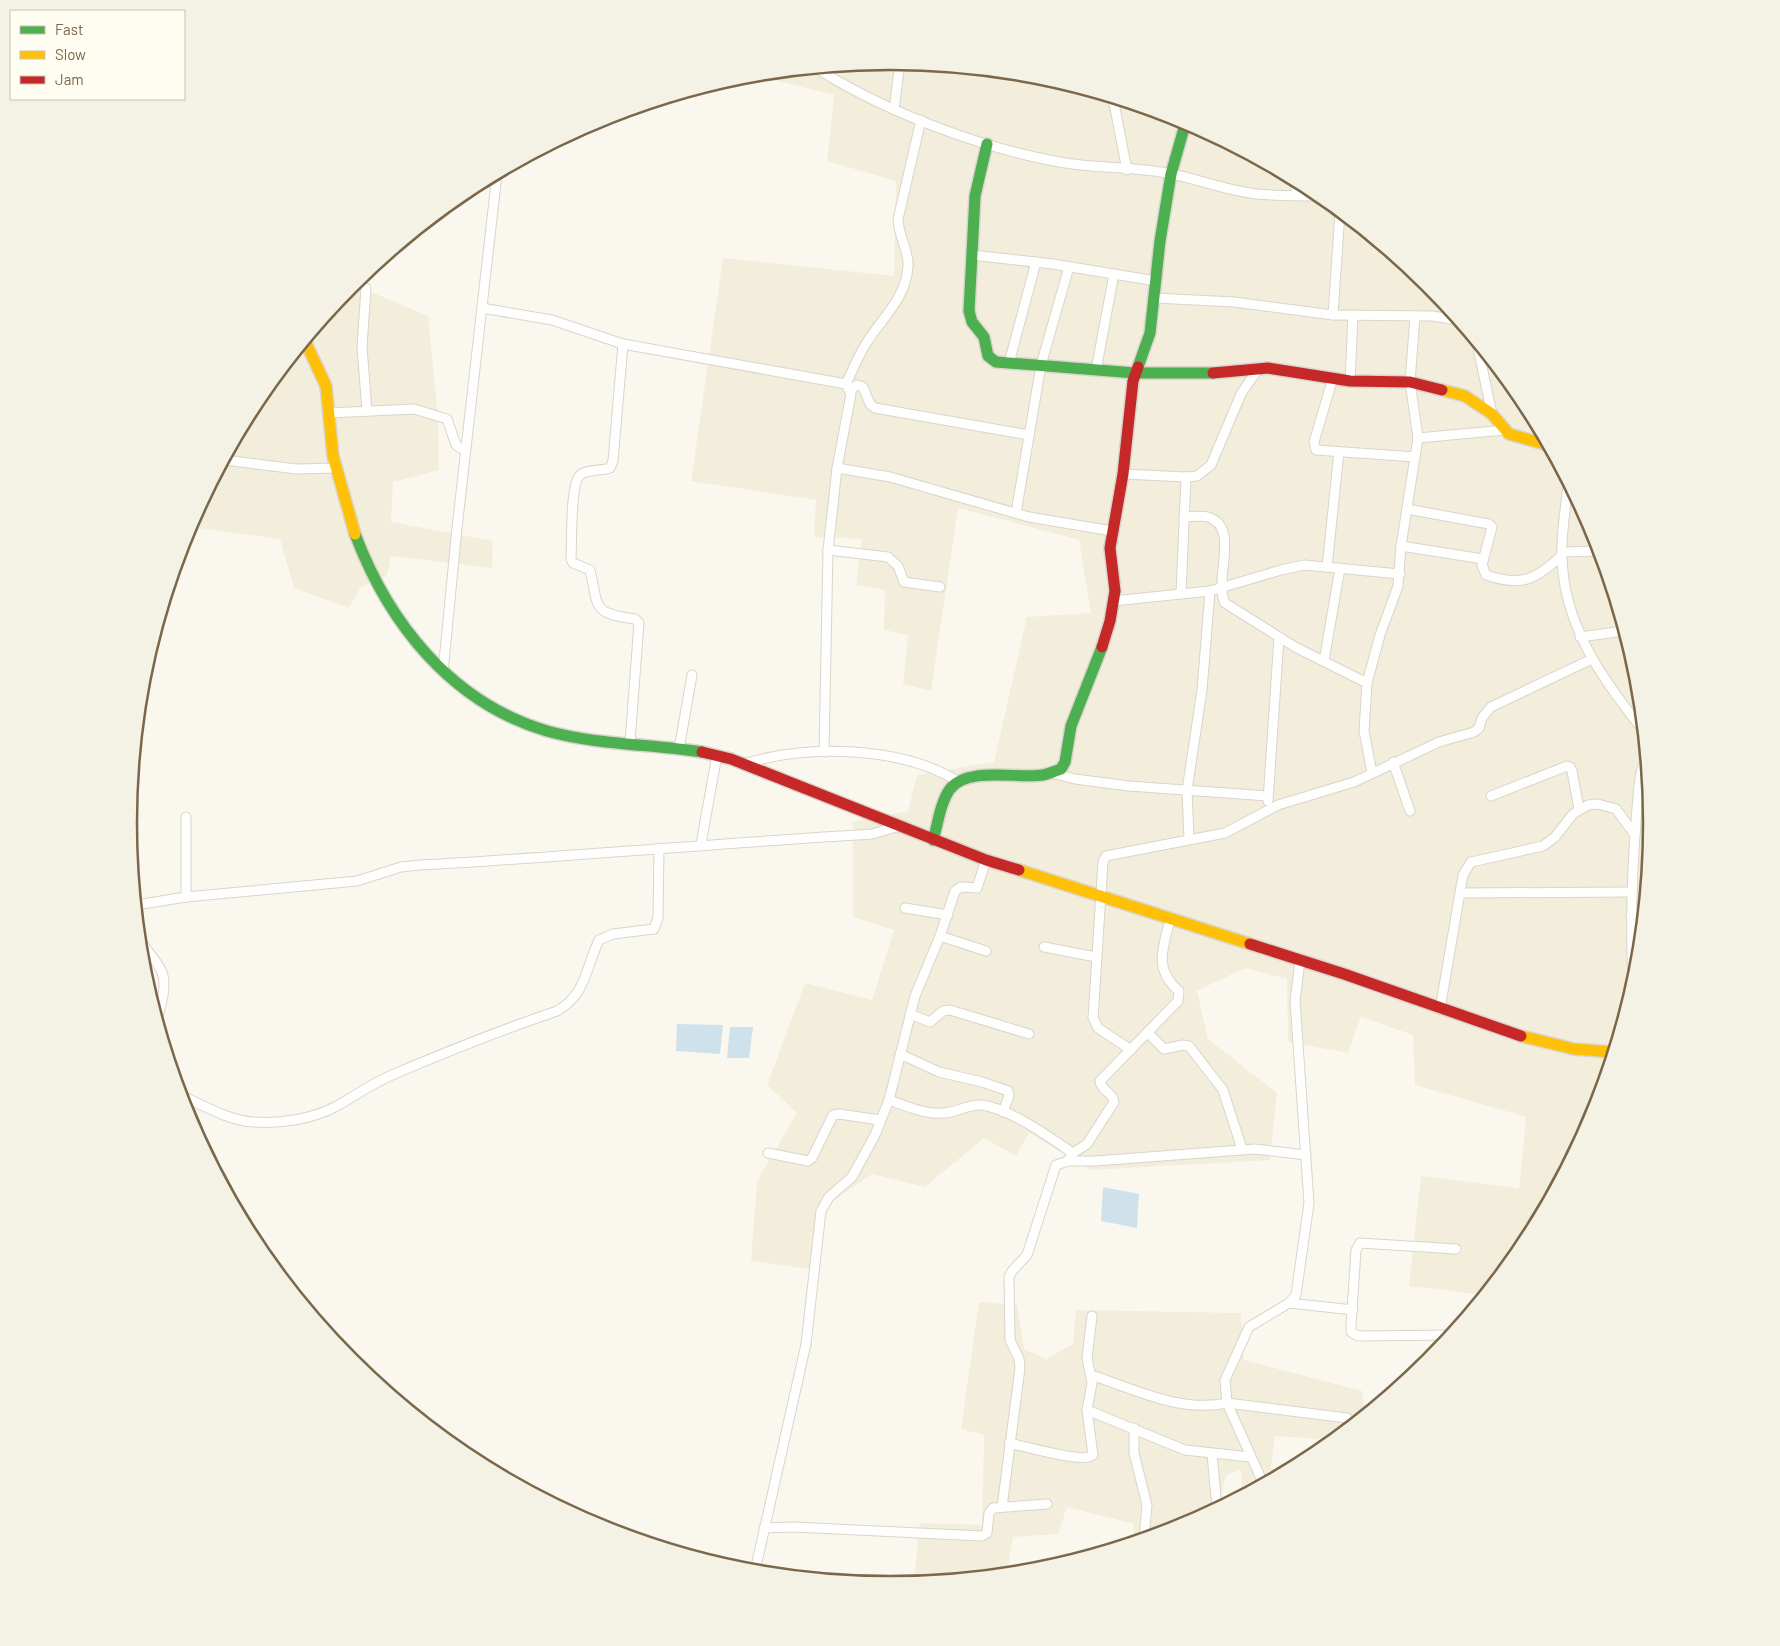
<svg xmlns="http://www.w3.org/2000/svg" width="1780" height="1646" font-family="Barlow,sans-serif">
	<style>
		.residential { fill: #f3eddc }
		.water { fill: #cfe2eb }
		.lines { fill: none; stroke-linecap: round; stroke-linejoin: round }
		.street-casing { stroke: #d9d5cc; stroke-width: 11 }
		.fast-casing { stroke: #dad5cc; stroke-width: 14 }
		.slow-casing { stroke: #dad5cc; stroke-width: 14 }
		.jam-casing { stroke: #dad5cc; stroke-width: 14 }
		.street { stroke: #fefefc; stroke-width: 9 }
		.fast { stroke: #4caf50; stroke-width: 11 }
		.slow { stroke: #ffc107; stroke-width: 11 }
		.jam { stroke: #c62828; stroke-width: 11 }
		.rim { fill: none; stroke: #7b674a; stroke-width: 2.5 }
	</style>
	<rect width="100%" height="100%" fill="#faf8ee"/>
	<g class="residential">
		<path d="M890 61 962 68 961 74 1061 84 1084 90 1182 119 1313 190 1429 285 1524 400 1594 532 1637 675 1652 823 1637 972 1594 1115 1523 1246 1484 1295 1409 1286 1421 1176 1519 1188 1526 1117 1415 1085 1413 1035 1361 1017 1348 1053 1288 1042 1287 979 1245 968 1197 991 1208 1039 1277 1093 1270 1160 1091 1170 1029 1133 1016 1156 984 1138 925 1187 872 1174 827 1205 816 1270 751 1261 757 1181 797 1113 767 1085 805 983 872 1000 894 930 853 917V822L908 811 917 775 994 762 1027 617 1091 613 1079 540 958 508 931 691 903 684 908 635 884 630 885 590 856 585 862 539 814 537 816 500 691 481 723 258 894 276 896 181 827 161 834 95 754 75Z"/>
		<path d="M742 76 729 88 712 85Z"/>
		<path d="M352 284 428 316 438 419 439 470 393 482 391 522 493 541 492 568 391 556 387 575 361 587 349 608 294 588 280 539 189 527 257 400Z"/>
		<path d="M979 1302 1017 1305 1024 1349 1046 1359 1073 1344 1076 1310 1241 1313 1244 1360 1362 1391 1365 1414 1333 1440 1275 1436 1271 1469 1288 1470 1242 1495 1241 1470 1226 1475 1219 1507 1181 1527 1134 1541V1524L1067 1507 1058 1534 1013 1537 1007 1573 939 1580 914 1579 920 1523 982 1525 984 1435 961 1429Z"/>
	</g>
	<g class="water">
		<path d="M677 1024 723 1025 720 1054 676 1051Z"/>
		<path d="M730 1027H753L749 1058H727Z"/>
		<path d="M1103 1187 1139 1194 1137 1228 1101 1221Z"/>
	</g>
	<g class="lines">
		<g class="street-casing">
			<g id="street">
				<path d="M816 68C886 112 978 147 1059 162 1096 169 1135 166 1172 174 1201 180 1228 191 1257 194 1278 196 1300 196 1321 196"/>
				<path d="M1113 98 1127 170"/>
				<path d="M894 110 900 62"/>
				<path d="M1296 180V195"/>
				<path d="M972 255 1053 264 1156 281"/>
				<path d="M366 288 362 347 367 411"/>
				<path d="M1154 298 1234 302 1333 315 1432 316 1458 320"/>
				<path d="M482 308 552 320 623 344 846 384 851 394 837 468 828 550 824 752"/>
				<path d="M1333 315 1340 212"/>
				<path d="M1477 343 1492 414"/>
				<path d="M623 344 613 461 610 468C601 471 587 469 580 475 570 484 572 544 571 559L573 563 590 570C599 608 591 613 635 619L639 623 630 742"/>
				<path d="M1009 363 1036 262"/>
				<path d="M1096 370 1114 274"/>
				<path d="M1333 378 1314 442 1316 450 1415 457"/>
				<path d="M1350 381 1353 315"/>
				<path d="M846 384C853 370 859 353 869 339 885 315 907 296 908 265 909 251 898 235 898 219L921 120"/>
				<path d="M850 390 857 385 863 387 870 404 875 408 1029 435"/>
				<path d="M329 413 414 409 447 419 456 445 465 451"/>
				<path d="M1418 438 1505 430"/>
				<path d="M225 460 296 469 337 468"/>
				<path d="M837 468 890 477 1029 517 1112 531"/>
				<path d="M1123 474 1186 477 1197 476 1211 465 1241 394 1258 369"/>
				<path d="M1568 484C1566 508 1561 532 1562 556 1563 624 1602 679 1643 730"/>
				<path d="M1407 509 1489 524 1492 527 1482 565 1486 575C1521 587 1536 580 1562 555"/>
				<path d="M1016 513 1041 365 1069 267"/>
				<path d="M1184 517C1192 517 1201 515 1208 517 1241 527 1213 579 1225 603L1295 647 1367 683"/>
				<path d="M1401 546 1483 559"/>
				<path d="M828 550 888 557 898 566 904 582 940 587"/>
				<path d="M1562 552 1600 551"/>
				<path d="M1327 567 1339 452"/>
				<path d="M1181 594 1186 477"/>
				<path d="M1113 601 1210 591 1281 570 1304 565 1400 574"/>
				<path d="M1580 637 1624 631"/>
				<path d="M1324 661 1340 568"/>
				<path d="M443 672 457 528 497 174"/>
				<path d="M679 749 692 675"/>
				<path d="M1393 762 1410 811"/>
				<path d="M744 764C807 744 902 746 959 782"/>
				<path d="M1052 773 1075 779 1129 786 1268 796"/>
				<path d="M1372 773 1364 731 1367 683 1380 635 1398 586 1401 546 1418 438 1410 382 1415 316"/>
				<path d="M1491 796 1567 766 1570 767 1572 771 1579 809"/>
				<path d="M1268 801 1279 637"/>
				<path d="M1189 839 1187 790 1202 690 1210 591"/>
				<path d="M701 844 717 755"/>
				<path d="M1461 893 1632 892"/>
				<path d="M186 897V817"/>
				<path d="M136 905 186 897 357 881 401 867 420 865C571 857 721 843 872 834L900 826"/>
				<path d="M905 908 948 915"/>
				<path d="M1631 915 1643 913"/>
				<path d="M940 936 986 951"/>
				<path d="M139 937C145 950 155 958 161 970 168 984 161 1005 157 1020"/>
				<path d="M1044 947 1096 957"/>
				<path d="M1633 984C1630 925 1632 867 1637 808 1639 793 1638 774 1646 760"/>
				<path d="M1440 1009 1463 875 1471 862 1543 846 1555 837 1573 814 1588 805 1598 804 1616 809 1635 835"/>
				<path d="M910 1014 930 1022 943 1011 950 1010 1029 1034"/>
				<path d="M1148 1033 1164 1049 1183 1045 1189 1046 1223 1090 1242 1149"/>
				<path d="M1131 1050 1098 1028 1093 1018 1103 862 1106 856 1225 833 1278 805 1354 782 1439 742 1474 732 1479 728 1482 718 1491 707 1592 659"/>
				<path d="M900 1054 939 1072 982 1082 1008 1091 1009 1096 1003 1112"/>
				<path d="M180 1095C203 1105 229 1121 254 1122 280 1124 312 1119 335 1107 355 1096 371 1084 392 1075 446 1052 501 1030 557 1011 586 995 586 967 599 940L613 934 654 929 658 918 659 848"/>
				<path d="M889 1100C907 1106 925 1115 945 1113 957 1112 969 1104 982 1105 1011 1109 1049 1137 1073 1153"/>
				<path d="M768 1153 808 1161 812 1158 833 1115 839 1114 880 1120"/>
				<path d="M1068 1161 1073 1153 1087 1144 1114 1102C1113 1092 1101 1091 1100 1081L1178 1001 1179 991C1153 969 1163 948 1170 920"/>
				<path d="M1289 1303 1353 1310"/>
				<path d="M1451 1335 1358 1336 1351 1332V1326L1356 1250 1360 1243 1456 1249"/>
				<path d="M1091 1375C1134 1389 1180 1413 1227 1403L1347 1418"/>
				<path d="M1087 1410 1185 1450 1250 1457"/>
				<path d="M1134 1428V1453L1147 1505 1144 1538"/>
				<path d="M1009 1443C1024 1446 1084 1464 1093 1455L1087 1410 1092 1383 1087 1358 1092 1316"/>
				<path d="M1212 1454 1217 1508"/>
				<path d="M1263 1483 1227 1403 1225 1380 1249 1327 1289 1303 1296 1295 1309 1203 1295 1001 1300 961"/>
				<path d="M1002 1507 1020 1368 1019 1359 1010 1340 1009 1277 1012 1271 1027 1255 1056 1165 1068 1161H1095L1255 1149 1306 1155"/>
				<path d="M764 1528 794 1527 982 1536 987 1533 989 1513 993 1508 1047 1504"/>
				<path d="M755 1571 806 1344 821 1211 829 1197 852 1177 875 1135 889 1100 915 996 940 936 955 891 961 887 977 888 986 860"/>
			</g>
		</g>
		<g class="fast-casing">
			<g id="fast">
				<path d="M987 144 975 196 969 311 972 322 984 337 988 356 996 362 1135 373H1213"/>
				<path d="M1138 367 1150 333 1160 241 1171 174 1186 121"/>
				<path d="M355 534C389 624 452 703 547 731 597 745 651 744 702 752"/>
				<path d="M933 840C938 824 940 803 950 789 968 766 1019 779 1043 775 1049 774 1055 771 1061 769L1065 762 1071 726 1102 647"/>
			</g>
		</g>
		<g class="slow-casing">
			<g id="slow">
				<path d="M305 341 326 386 333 456 355 534"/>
				<path d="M1442 390 1465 396 1492 414 1509 434 1548 445"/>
				<path d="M1019 870 1250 944"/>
				<path d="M1521 1036 1574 1049 1613 1052"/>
			</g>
		</g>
		<g class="jam-casing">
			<g id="jam">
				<path d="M1213 373 1268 368 1350 381 1410 382 1442 390"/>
				<path d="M1102 647 1110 621 1115 591 1110 548 1123 474 1133 381 1138 367"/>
				<path d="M702 752 731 759 986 860 1019 870"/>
				<path d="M1250 944 1344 974 1521 1036"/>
			</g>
		</g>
		<use href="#street" class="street"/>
		<use href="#fast" class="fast"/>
		<use href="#slow" class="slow"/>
		<use href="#jam" class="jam"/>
	</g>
	<path d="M0 0H1780V1646H0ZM137 823a753 753 0 1 1 1506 0a753 753 0 1 1-1506 0Z" fill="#f4f1e5" fill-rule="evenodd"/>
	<path class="rim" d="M137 823a753 753 0 1 1 1506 0a753 753 0 1 1-1506 0Z"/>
	<rect x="10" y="10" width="175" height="90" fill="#fffdf2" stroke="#cac1af"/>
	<rect x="20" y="26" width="25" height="8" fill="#4caf50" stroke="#cac1af"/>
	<text x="55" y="35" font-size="15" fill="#7b674a">Fast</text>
	<rect x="20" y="51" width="25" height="8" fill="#ffc107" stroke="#cac1af"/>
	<text x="55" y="60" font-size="15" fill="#7b674a">Slow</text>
	<rect x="20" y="76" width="25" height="8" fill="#c62828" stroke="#cac1af"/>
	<text x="55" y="85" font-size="15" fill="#7b674a">Jam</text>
</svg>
